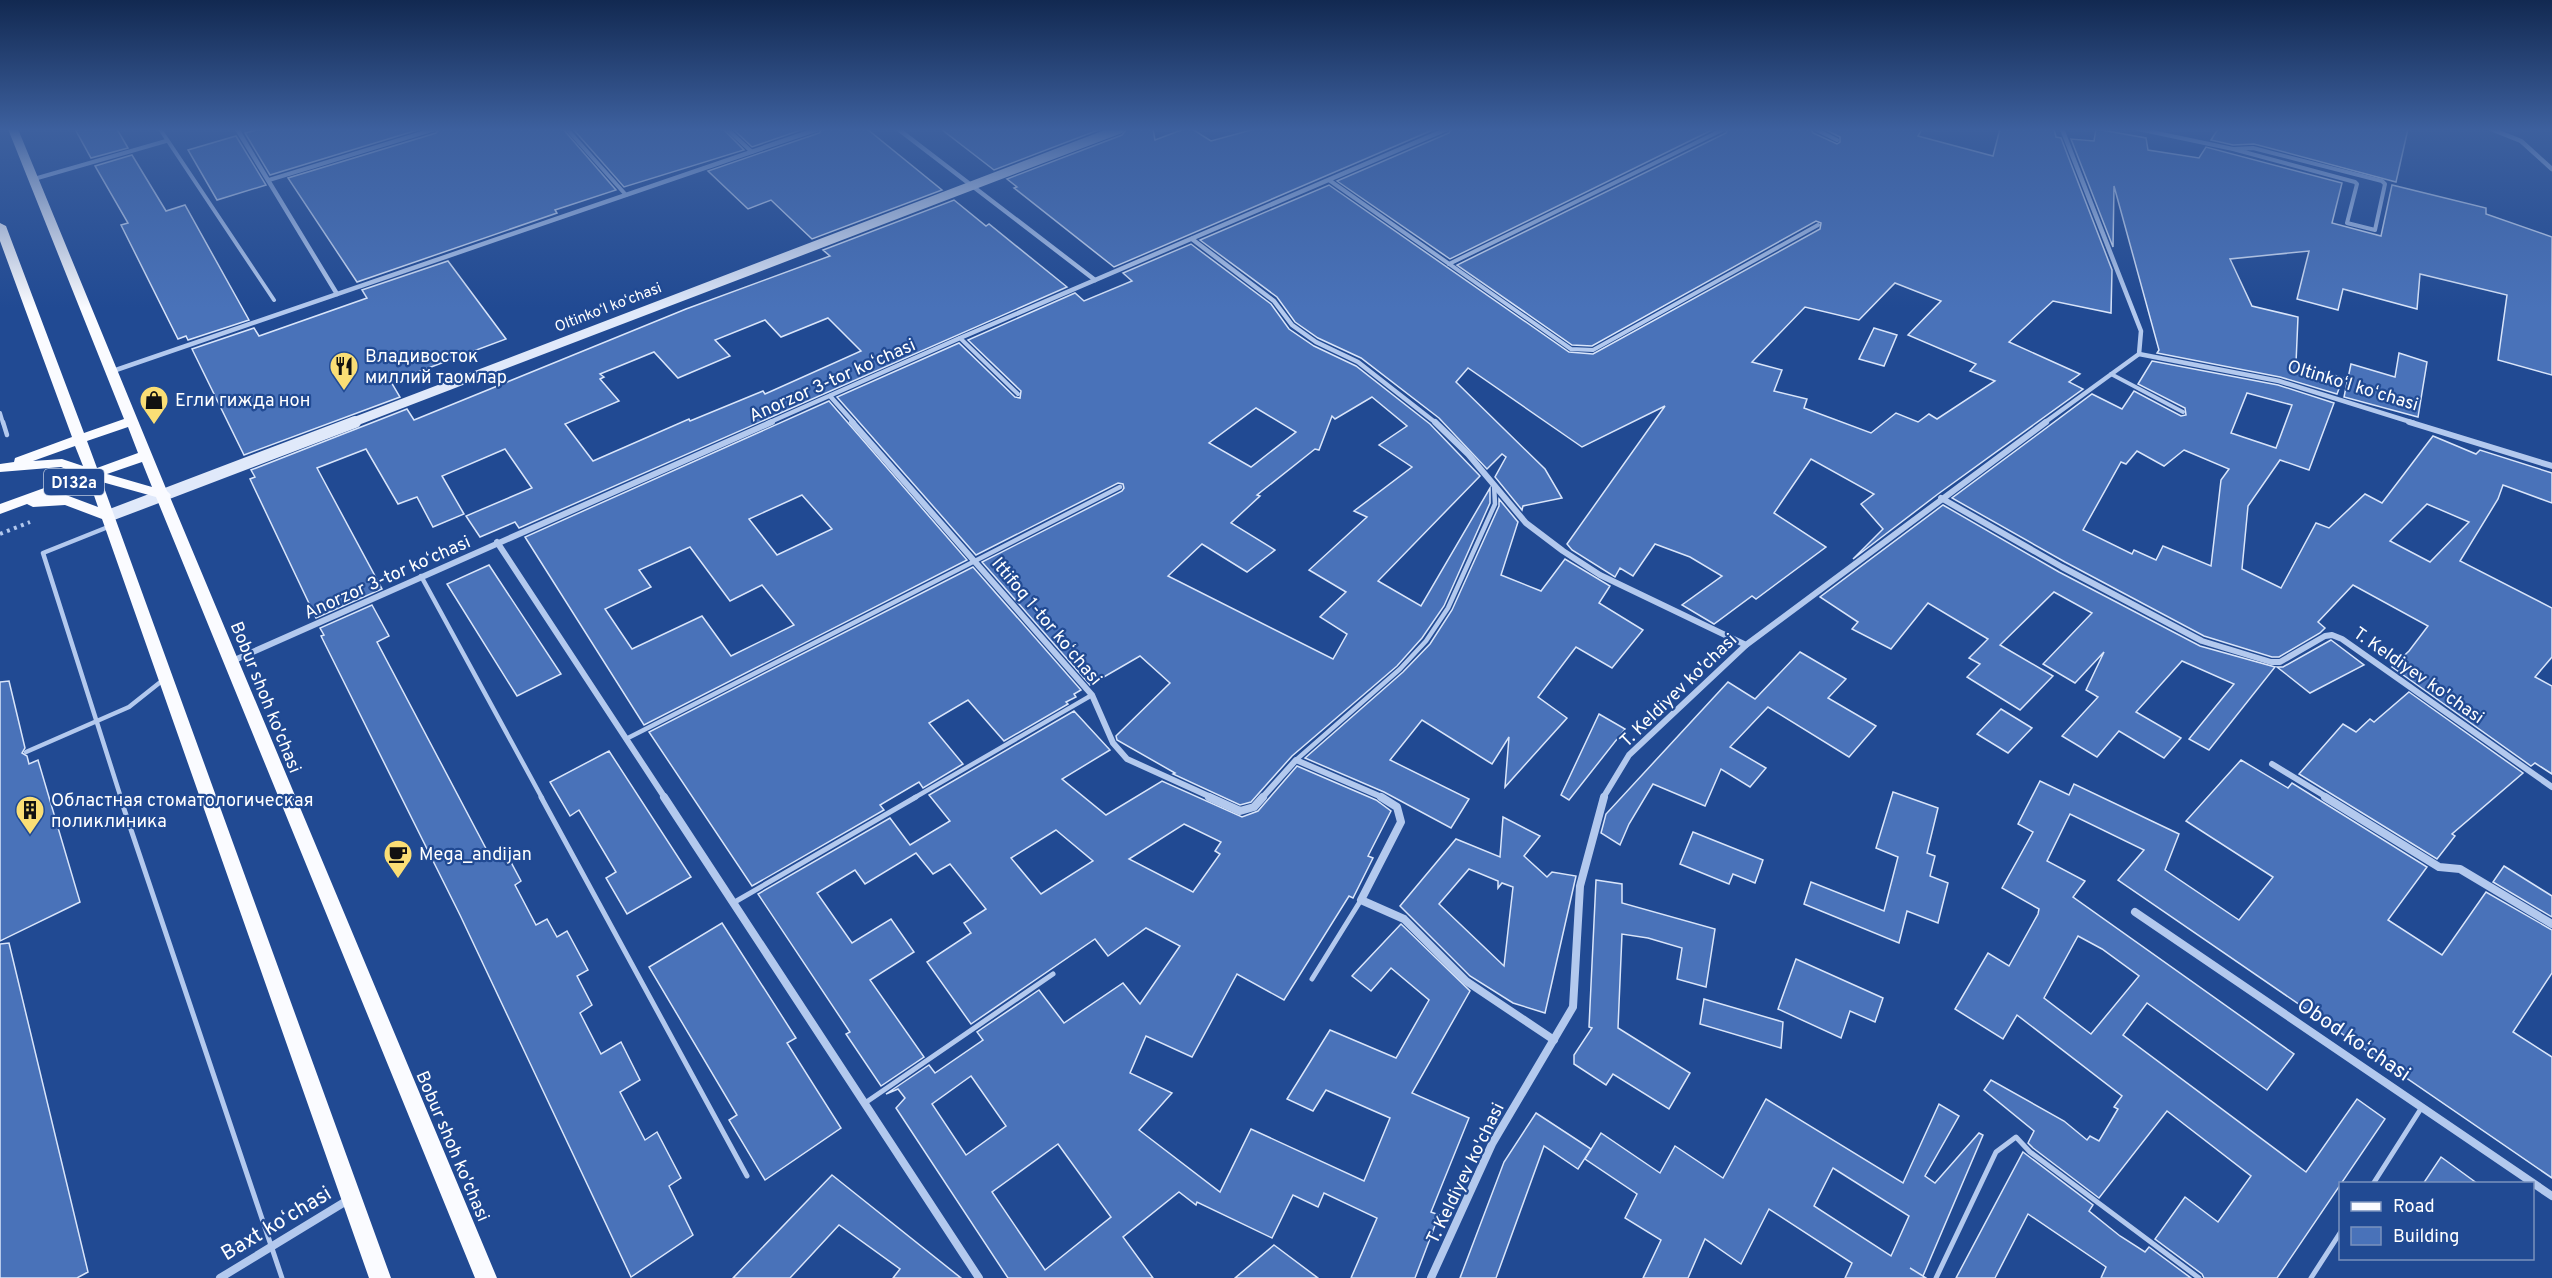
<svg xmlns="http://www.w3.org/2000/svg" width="2552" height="1278" font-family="Overpass,sans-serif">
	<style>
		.building { fill: #4972b9; stroke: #d9e5fa; stroke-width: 1.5; fill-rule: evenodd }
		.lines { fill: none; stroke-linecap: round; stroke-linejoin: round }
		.path { stroke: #b3c9ee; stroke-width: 4; stroke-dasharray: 3 4.5; stroke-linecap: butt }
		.lane-far2 { stroke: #b3c9ee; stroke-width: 4 }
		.lane-far1 { stroke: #b3c9ee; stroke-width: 4.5 }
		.lane { stroke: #b3c9ee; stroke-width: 5 }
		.street-far2 { stroke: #b3c9ee; stroke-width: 4.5 }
		.street-far1 { stroke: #b3c9ee; stroke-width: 6 }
		.street { stroke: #b3c9ee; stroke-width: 8 }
		.secondary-far1 { stroke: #e0e9fa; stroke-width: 9 }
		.secondary { stroke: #e0e9fa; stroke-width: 12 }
		.primary { fill: #fafbff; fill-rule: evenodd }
		.labels { text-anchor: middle; stroke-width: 4.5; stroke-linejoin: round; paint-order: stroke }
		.far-street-label { font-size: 15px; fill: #fff; stroke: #214a93 }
		.shield { fill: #214a93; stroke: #bcc9df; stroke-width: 1.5 }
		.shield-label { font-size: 16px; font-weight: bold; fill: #fff }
		.poi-label { font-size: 18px; fill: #fff; stroke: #214a93; text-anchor: start }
		.street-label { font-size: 18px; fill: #fff; stroke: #214a93 }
		.near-street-label { font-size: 21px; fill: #fff; stroke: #214a93 }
	</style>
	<rect width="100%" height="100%" fill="#214a93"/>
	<g class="building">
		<path d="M75 129H117L128 148 91 158Z"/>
		<path d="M260 129H421L270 175 245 133Z"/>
		<path d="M439 129H563L616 190 555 210 557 213 357 282 288 178 436 133Z"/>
		<path d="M573 129H723L744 150 624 187Z"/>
		<path d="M733 129H804L752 147Z"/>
		<path d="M822 129H867L942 190 812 239 771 200 748 209 708 171 819 133Z"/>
		<path d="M941 129H1101L994 170Z"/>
		<path d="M1127 129H1153L1155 140 1184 129H1192L1211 141 1255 129H1435L1114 267 1014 188 1017 187 1007 179 1122 135Z"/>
		<path d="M1451 129H1714L1450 259 1337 181 1449 133Z"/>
		<path d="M1728 129H1811L1813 133 1837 144 1840 142V137L1824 129H1922L1918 136 1993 156 2000 129H2054L2056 137 2061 138 2112 270 2111 313 2053 301 2009 342 2080 374 2069 382 2083 389 1938 494 1853 559 1883 529 1861 504 1874 494 1811 459 1774 513 1826 547 1756 599 1752 596 1714 624 1682 605 1722 576 1690 557 1655 544 1633 576 1620 568 1615 577 1572 550 1567 544 1665 406 1582 447 1468 368 1456 382 1545 469 1562 498 1523 506 1522 510 1495 477 1506 457 1502 454 1487 469 1439 418 1361 358 1318 338 1295 322 1277 297 1200 240 1329 185 1569 352 1593 354 1820 229 1821 223 1816 221 1592 346 1572 345 1457 265 1726 133ZM1895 283 1941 301 1908 335 1976 364 1970 371 1995 381 1937 419 1929 414 1918 422 1896 413 1871 433 1804 408 1807 399 1774 391 1782 370 1752 362 1805 307 1859 320Z"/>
		<path d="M2096 129 2146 138 2148 150 2199 158 2206 147 2342 183 2332 223 2381 236 2392 185 2486 208V214L2552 237V375L2498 360 2507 295 2420 274 2417 309 2343 289 2338 310 2297 299 2309 251 2230 259 2252 306 2298 317 2296 363 2343 378 2337 394 2280 377 2157 353 2159 350 2114 186 2113 247 2071 139 2094 141Z"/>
		<path d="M2218 129H2408L2396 182 2254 144 2233 145 2211 140Z"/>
		<path d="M236 136 266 185 217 200 188 150Z"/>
		<path d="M132 155 166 211 185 205 249 320 188 340 186 336 178 339 121 225 128 223 95 166Z"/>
		<path d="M954 200 986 226 989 224 1067 287 519 528 515 522 480 537 466 516 532 488 505 449 442 476 464 514 433 527 417 497 398 504 366 449 317 468 382 589 316 618 250 479 255 477 251 470 407 409 414 420 686 309 830 256 823 250ZM828 318 861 351 765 394 763 391 690 421 689 419 593 461 565 424 619 401 600 379 604 377 600 374 654 352 678 378 730 356 715 340 765 320 781 337Z"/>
		<path d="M1191 244 1271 304 1289 329 1314 346 1356 366 1430 424 1480 476 1378 581 1421 606 1490 488V503L1444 606 1422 638 1397 666 1292 756 1251 802 1240 805 1173 774 1175 773 1117 740 1116 736 1170 683 1140 656 1090 685 982 562 1122 491 1124 488 1123 484 1118 483 976 555 837 397 959 343 1015 397 1020 398 1021 391 968 340 1075 293 1084 301 1132 281 1123 273ZM1372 397 1407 426 1379 445 1412 467 1354 511 1367 517 1309 570 1346 592 1320 617 1347 634 1333 659 1168 576 1202 544 1247 572 1275 550 1231 523 1260 496 1257 495 1315 449 1319 450 1332 416 1335 419ZM1256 408 1296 432 1251 467 1209 443Z"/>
		<path d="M448 261 506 339 391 382 400 397 244 455 192 349 254 328 259 336 367 298 362 290Z"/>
		<path d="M1874 328 1897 335 1884 366 1859 359Z"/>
		<path d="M2399 353 2427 362 2418 417 2344 397 2351 364 2395 377Z"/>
		<path d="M2152 361 2278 385 2334 403 2309 470 2280 460 2248 506 2242 569 2281 588 2316 523 2329 528 2365 494 2382 503 2433 436 2476 454 2480 450 2552 473V503L2503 485 2498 499 2460 561 2552 608V657L2535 677 2552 686V774L2535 763 2531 766 2392 667 2409 651 2428 626 2353 585 2318 622 2325 628 2320 633 2279 657H2272L2204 636 2065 562 1952 498 2092 394 2122 409 2134 391 2181 416 2186 415 2185 408 2138 384ZM2247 393 2292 405 2276 448 2231 433ZM2184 450 2229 469 2221 480 2211 566 2163 546 2156 560 2134 550 2132 554 2083 530 2121 462 2126 464 2137 451 2164 466ZM2427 504 2469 522 2430 562 2390 541Z"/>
		<path d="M829 401 967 560 644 725 525 537ZM802 495 832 529 777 555 749 519ZM690 547 730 601 762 585 794 625 731 656 702 616 632 649 605 609 651 587 639 570Z"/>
		<path d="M1499 499 1518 522 1501 575 1541 591 1565 559 1610 586 1599 603 1643 630 1612 668 1576 647 1538 697 1567 718 1505 787 1509 737 1492 764 1422 720 1390 760 1469 799 1451 828 1384 792 1305 758 1403 672 1430 644 1452 610 1499 506Z"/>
		<path d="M1943 505 2059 572 2200 646 2275 667 2209 750 2189 739 2234 684 2182 661 2136 712 2181 738 2164 758 2119 731 2097 757 2062 736 2098 697 2086 690 2104 652 2075 683 2043 664 2092 613 2054 592 2000 645 2053 676 2020 710 1967 677 1980 664 1969 658 1988 639 1928 603 1891 649 1852 629 1858 622 1820 597Z"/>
		<path d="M489 565 561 674 517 696 447 584Z"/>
		<path d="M973 567 1081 690 1074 694 1076 697 1066 702 1068 704 1004 741 968 700 929 723 963 764 923 788 919 782 880 805 884 810 752 886 649 732Z"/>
		<path d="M372 605 389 636 377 642 491 858 505 851 521 881 515 885 536 925 547 919 557 937 567 931 588 970 577 976 592 1005 580 1013 601 1054 621 1042 640 1080 620 1092 645 1140 657 1132 681 1178 669 1186 693 1235 631 1277 460 915 321 636 324 635 320 628Z"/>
		<path d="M2331 640 2364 665 2310 693 2277 667H2283Z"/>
		<path d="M1800 652 1846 679 1828 698 1876 726 1849 757 1768 707 1730 747 1766 768 1750 787 1721 769 1705 806 1653 784 1629 824 1620 845 1601 833 1606 814 1728 682 1755 699Z"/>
		<path d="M9 681 25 748 22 753 27 756 29 764 38 760 80 902 0 941V682Z"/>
		<path d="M2409 692 2523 773 2452 834 2455 836 2437 859 2299 774 2343 724 2356 732 2370 719 2374 722Z"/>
		<path d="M2001 709 2032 728 2008 753 1977 734Z"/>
		<path d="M1074 711 1110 750 1062 779 1106 815 1162 781 1242 817 1258 811 1297 766 1376 800 1391 811 1368 856 1373 858 1353 898 1349 896 1284 1000 1237 974 1192 1057 1146 1036 1130 1073 1172 1093 1139 1130 1220 1192 1251 1129 1364 1181 1390 1118 1326 1090 1313 1111 1287 1099 1330 1030 1396 1058 1429 1000 1391 968 1371 991 1352 976 1401 924 1470 991 1412 1093 1469 1118 1431 1212 1439 1215 1415 1278H1351L1377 1218 1324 1193 1318 1207 1293 1195 1272 1238 1197 1202 1196 1205 1179 1192 1123 1237 1153 1278H1008L896 1108 905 1098 898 1089 886 1094 929 1065 935 1073 983 1040 977 1032 1039 990 1064 1023 1123 983 1140 1004 1180 946 1146 928 1108 956 1095 939 971 1024 927 962 971 933 964 923 986 909 950 864 933 874 916 853 865 884 855 870 817 893 852 943 891 919 914 952 870 980 924 1057 881 1086 846 1034 850 1032 758 894 890 818 910 845 950 821 929 795ZM1184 824 1221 842 1215 851 1220 854 1193 892 1129 859ZM1056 830 1093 861 1041 894 1011 858ZM971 1076 1006 1126 966 1155 932 1104ZM1058 1144 1111 1217 1045 1270 992 1192Z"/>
		<path d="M1599 714 1625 729 1569 800 1561 795Z"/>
		<path d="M609 751 691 877 627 914 606 878 616 872 579 810 570 816 550 782Z"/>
		<path d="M2241 760 2288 788 2292 783 2427 867 2388 920 2442 955 2486 892 2552 930V973L2513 1032 2552 1057V1178L2118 880 2144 850 2070 814 2047 861 2085 881 2073 897 2294 1054 2267 1090 2147 1003 2123 1035 2306 1172 2357 1099 2385 1119 2277 1278H2204L2202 1274 2155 1239 2185 1197 2218 1222 2251 1176 2167 1111 2099 1198 2033 1148 2028 1143 2034 1131 1984 1090 1991 1080 2064 1121 2087 1140 2090 1136 2099 1141 2118 1109 2114 1107 2122 1096 2017 1015 2003 1039 1955 1009 1988 953 2009 966 2038 914 2039 909 2002 888 2033 832 2018 824 2040 781 2069 795 2074 784 2179 834 2165 870 2239 920 2273 877 2186 821ZM2078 936 2102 949 2139 976 2091 1034 2044 998Z"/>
		<path d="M1893 792 1938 808 1927 853 1935 856 1930 876 1948 883 1938 923 1907 911 1899 943 1804 904 1811 882 1884 911 1898 857 1876 848Z"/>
		<path d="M1503 817 1540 836 1524 856 1547 877 1552 872 1576 876 1545 1013 1513 1003 1470 976 1400 906 1456 839 1500 857ZM1469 869 1498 881V888L1502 883 1513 887 1504 966 1439 904Z"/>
		<path d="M1693 832 1763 860 1755 883 1733 874 1729 884 1680 864Z"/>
		<path d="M2504 866 2552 896V917L2493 882Z"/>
		<path d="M1596 880 1622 884V903L1715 929 1706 987 1677 979 1682 948 1648 938 1622 934 1618 1028 1690 1073 1669 1109 1613 1074 1606 1085 1574 1064V1055L1592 1028 1589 1027Z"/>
		<path d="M722 923 796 1038 787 1043 841 1128 765 1180 729 1120 737 1115 649 967Z"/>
		<path d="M9 943 88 1272 77 1278H0V944Z"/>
		<path d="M1796 959 1883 998 1875 1022 1850 1011 1841 1038 1778 1009Z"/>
		<path d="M1704 999 1783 1022 1781 1048 1700 1024Z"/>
		<path d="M1766 1099 1903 1183 1939 1104 1959 1116 1925 1176 1935 1183 1979 1133 1983 1135 1923 1276 1910 1268 1926 1278H1845L1852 1263 1769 1209 1741 1264 1705 1239 1688 1278H1643L1661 1240 1625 1218 1637 1194 1585 1159 1601 1133 1660 1173 1675 1146 1723 1178ZM1833 1168 1909 1216 1891 1256 1814 1206Z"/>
		<path d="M1536 1113 1591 1149 1578 1169 1544 1146 1496 1278H1460L1504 1162Z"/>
		<path d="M2023 1152 2093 1205 2089 1211 2120 1236 2145 1252 2149 1247 2191 1278H2101L2106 1267 2028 1214 1995 1278H1956Z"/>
		<path d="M2441 1157 2478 1184H2423Z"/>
		<path d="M832 1175 961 1278H893L900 1269 839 1225 790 1278H733Z"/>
		<path d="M1274 1245 1318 1278H1235Z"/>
	</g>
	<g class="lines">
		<path class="path" d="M0 534 30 522"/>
		<g class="lane-far2">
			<path d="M160 129 274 300"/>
			<path d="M567 129 626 195"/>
			<path d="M727 129 752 152"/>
			<path d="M1815 129 1837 140"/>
			<path d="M2138 129 2233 149"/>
			<path d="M2253 148 2382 181 2385 184 2375 230 2347 223 2357 184 2355 182 2233 149Z"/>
			<path d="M34 179 166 141"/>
			<path d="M269 180 435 129"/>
			<path d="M1329 180 1571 349 1593 350 1818 225"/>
			<path d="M1449 264 1724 129"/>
			<path d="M960 338 1018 394"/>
			<path d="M2111 374 2183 412"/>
			<path d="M0 413 3 423"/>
		</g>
		<g class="lane-far1">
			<path d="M3 422 7 435"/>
			<path d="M108 527 43 553 121 798"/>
			<path d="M421 576 542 798"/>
			<path d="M626 739 1120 487"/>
			<path d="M26 752 129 707 163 680"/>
			<path d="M1296 760 1400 669 1426 641 1448 608 1495 504 1494 485"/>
			<path d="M914 798 1092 695"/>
		</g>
		<g class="lane">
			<path d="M120 797 282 1278"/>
			<path d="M541 797 747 1176"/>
			<path d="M733 903 916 797"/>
			<path d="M1312 979 1361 900"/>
			<path d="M865 1103 1053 974"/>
			<path d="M2373 1184 2422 1107"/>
			<path d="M1936 1278 1996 1152 2016 1137 2030 1152 2199 1278"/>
			<path d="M2311 1278 2340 1233"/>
		</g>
		<g class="street-far2">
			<path d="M237 129 337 294"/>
			<path d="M898 129 1095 280"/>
			<path d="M2491 129 2521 141 2552 169"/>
			<path d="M1192 239 1274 301 1292 325 1316 342 1358 362 1436 423"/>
			<path d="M2139 354 2279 381 2414 423"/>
			<path d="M113 371 818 129"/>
			<path d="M830 396 854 423"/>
			<path d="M768 423 960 338 1447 129"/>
			<path d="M2044 423 2139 354 2141 331 2062 129"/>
		</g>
		<g class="street-far1">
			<path d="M852 422 1092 695 1113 743 1127 759 1213 798"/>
			<path d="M1435 422 1468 454 1526 523 1563 551 1600 575 1746 645"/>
			<path d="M2409 422 2552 466"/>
			<path d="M1941 498 2062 567 2202 641 2271 662H2280L2325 636 2332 635 2342 639 2552 787"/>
			<path d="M497 542 665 798"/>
			<path d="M230 662 772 422"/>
			<path d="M2272 764 2328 798"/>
			<path d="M1262 798 1296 760 1384 798"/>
			<path d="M1603 798 1629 755 1746 645 2046 422"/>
		</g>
		<g class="street">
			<path d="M664 797 979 1278"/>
			<path d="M1209 797 1240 811 1254 807 1263 797"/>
			<path d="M1381 797 1397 807 1401 822 1361 900 1404 919 1466 981 1554 1040"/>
			<path d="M2325 797 2439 867 2460 869 2552 924"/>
			<path d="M2135 912 2552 1196"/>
			<path d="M220 1278 348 1200"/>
			<path d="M1431 1278 1492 1144 1573 1007 1580 886 1604 797"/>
		</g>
		<path class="secondary-far1" d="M351 423 1120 129"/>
		<path class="secondary" d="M108 516 355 422"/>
		<path class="primary" d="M8 129H18L167 491 171 495 170 497 497 1278H475L156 497 102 482 391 1278H369L102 519 65 505 33 507 27 504 0 514V504L80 475 61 467 0 472V464L14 462 15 458 72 437 0 241V223L6 226 84 433 124 419ZM128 427 138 453 97 468 87 441ZM75 446 83 466 62 459 33 461ZM142 462 152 487 107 474ZM89 481 98 507 66 495 48 496Z"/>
	</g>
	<linearGradient id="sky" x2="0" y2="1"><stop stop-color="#122951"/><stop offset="0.42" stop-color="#3d609e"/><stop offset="1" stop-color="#3d609e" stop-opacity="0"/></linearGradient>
	<rect width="2552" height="308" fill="url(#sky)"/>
	<defs>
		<g id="restaurant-pin" transform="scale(1.5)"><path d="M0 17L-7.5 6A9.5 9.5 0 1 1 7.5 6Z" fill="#fade75" stroke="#214a93"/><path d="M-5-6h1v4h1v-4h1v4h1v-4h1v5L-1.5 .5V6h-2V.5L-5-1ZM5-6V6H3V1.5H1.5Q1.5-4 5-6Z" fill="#111"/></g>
		<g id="shop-pin" transform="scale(1.5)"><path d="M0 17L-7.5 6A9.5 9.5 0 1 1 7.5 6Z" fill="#fade75" stroke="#214a93"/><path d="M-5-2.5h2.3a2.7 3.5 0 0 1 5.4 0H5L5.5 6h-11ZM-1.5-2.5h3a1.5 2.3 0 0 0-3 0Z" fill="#111"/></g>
		<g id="building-pin" transform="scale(1.5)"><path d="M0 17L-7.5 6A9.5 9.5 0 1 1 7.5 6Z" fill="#fade75" stroke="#214a93"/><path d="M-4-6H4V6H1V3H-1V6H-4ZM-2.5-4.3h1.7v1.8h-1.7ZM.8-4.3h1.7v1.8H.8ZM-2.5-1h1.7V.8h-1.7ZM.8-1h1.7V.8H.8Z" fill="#111"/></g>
		<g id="cafe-pin" transform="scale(1.5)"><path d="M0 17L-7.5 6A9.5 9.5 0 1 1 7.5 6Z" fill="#fade75" stroke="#214a93"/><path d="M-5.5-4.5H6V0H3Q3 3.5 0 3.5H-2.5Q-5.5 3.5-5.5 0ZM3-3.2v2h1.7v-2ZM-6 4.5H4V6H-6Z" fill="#111"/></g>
	</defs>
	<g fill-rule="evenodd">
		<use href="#restaurant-pin" x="344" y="366"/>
		<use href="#shop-pin" x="154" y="400"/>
		<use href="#building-pin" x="30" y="810"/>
		<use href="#cafe-pin" x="398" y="854"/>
	</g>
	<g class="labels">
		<g class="far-street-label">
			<text transform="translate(608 307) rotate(-21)" y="5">Oltinkoʻl koʻchasi</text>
		</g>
		<rect class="shield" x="44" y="469" width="60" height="26" rx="4.5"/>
		<g class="shield-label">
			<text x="74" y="488">D132a</text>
		</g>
		<g class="poi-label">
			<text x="365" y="362">Владивосток<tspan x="365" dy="21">миллий таомлар</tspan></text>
			<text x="175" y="406">Егли гижда нон</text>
			<text x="51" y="806">Областная стоматологическая<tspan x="51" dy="21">поликлиника</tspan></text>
			<text x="419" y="860">Mega_andijan</text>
		</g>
		<g class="street-label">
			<text transform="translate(832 380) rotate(-24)" y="6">Anorzor 3-tor koʻchasi</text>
			<text transform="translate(2353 385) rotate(17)" y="6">Oltinkoʻl koʻchasi</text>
			<text transform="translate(387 577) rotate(-24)" y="6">Anorzor 3-tor koʻchasi</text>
			<text transform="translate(1047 621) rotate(50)" y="6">Ittifoq 1-tor koʻchasi</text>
			<text transform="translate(2419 675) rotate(35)" y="6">T. Keldiyev ko'chasi</text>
			<text transform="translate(1678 690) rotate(-44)" y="6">T. Keldiyev ko'chasi</text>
			<text transform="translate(266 697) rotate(68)" y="6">Bobur shoh ko'chasi</text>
			<text transform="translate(453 1146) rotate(67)" y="6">Bobur shoh ko'chasi</text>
			<text transform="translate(1465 1173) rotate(-64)" y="6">T. Keldiyev ko'chasi</text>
		</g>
		<g class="near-street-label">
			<text transform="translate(2354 1039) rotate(34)" y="7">Obod koʻchasi</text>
			<text transform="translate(276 1223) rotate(-31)" y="7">Baxt koʻchasi</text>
		</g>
	</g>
	<rect x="2339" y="1182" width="195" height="78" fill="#214a93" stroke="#7a92be" stroke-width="1.5"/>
	<rect x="2351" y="1202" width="30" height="9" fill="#fafbff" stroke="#7a92be" stroke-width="1.5"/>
	<text x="2393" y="1212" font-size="18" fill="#ffffff">Road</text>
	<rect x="2351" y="1227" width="30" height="18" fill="#4972b9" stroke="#7a92be" stroke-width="1.5"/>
	<text x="2393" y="1242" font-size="18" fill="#ffffff">Building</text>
</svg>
